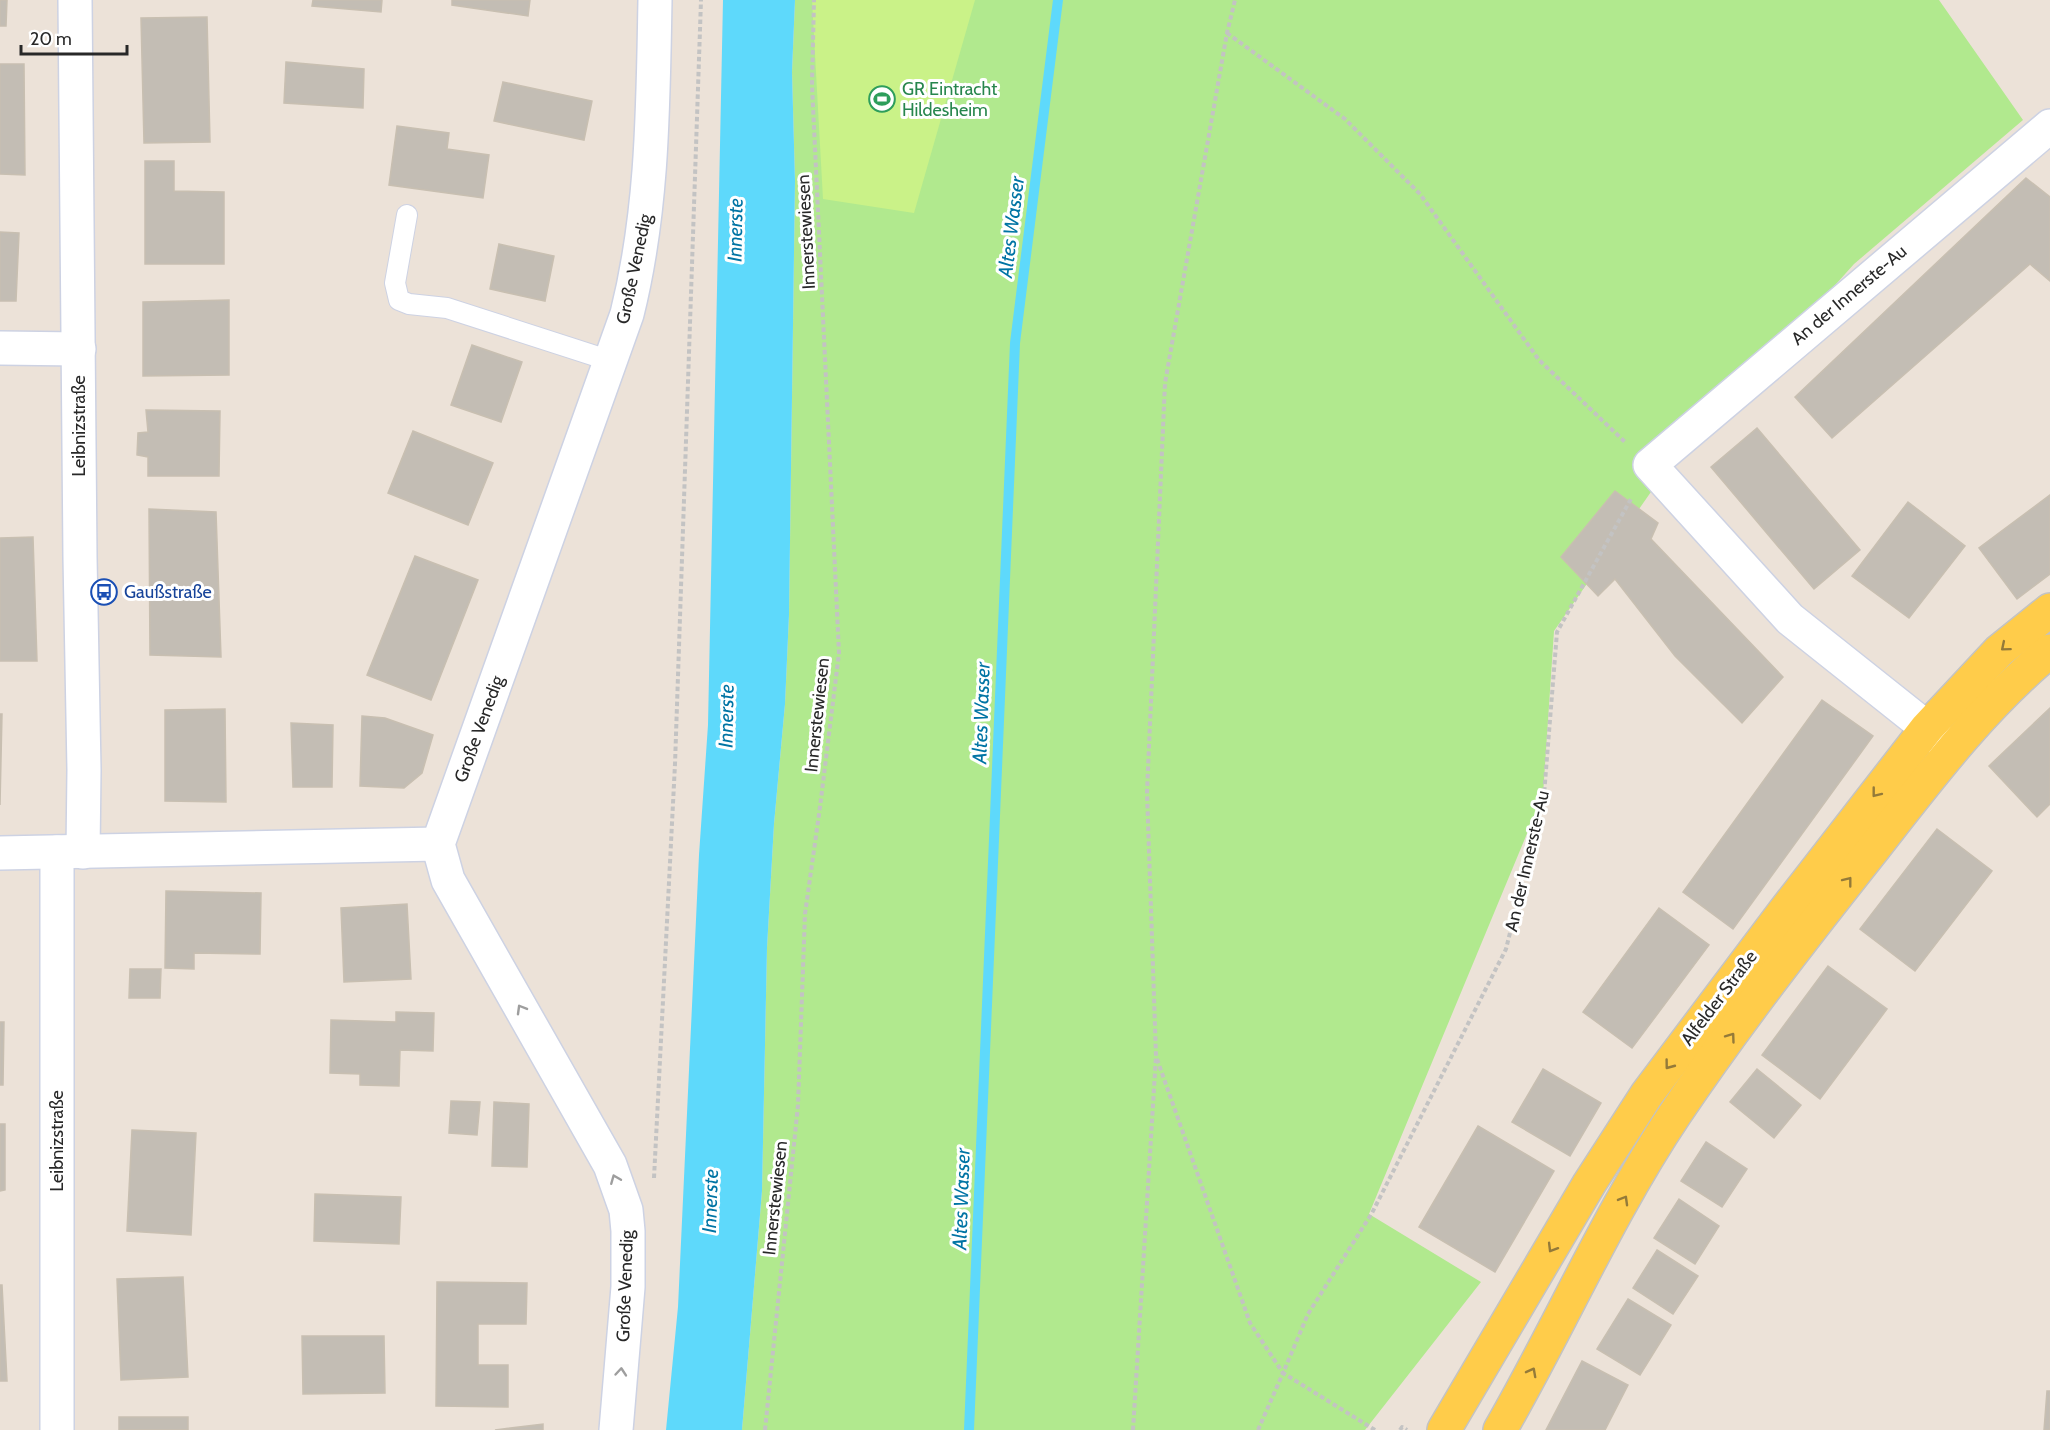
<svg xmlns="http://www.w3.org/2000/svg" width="2050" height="1430" font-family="Cabin,sans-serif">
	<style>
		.green { fill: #b1e98e }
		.pitch { fill: #caf288 }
		.water { fill: #5ed9fb }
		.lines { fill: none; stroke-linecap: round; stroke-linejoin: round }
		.stream { stroke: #5ed9fb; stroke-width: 10 }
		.building { fill: #c3bdb4; stroke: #c8bfb1; stroke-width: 1.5 }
		.lane-casing { stroke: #cdd2e3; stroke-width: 22 }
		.street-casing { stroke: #cdd2e3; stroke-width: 36 }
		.primary-casing { stroke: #c3c3c3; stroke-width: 36 }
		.path { stroke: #c3c3c3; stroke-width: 4; stroke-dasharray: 4.5 3; stroke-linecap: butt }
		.lane { stroke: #fff; stroke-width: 20 }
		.street { stroke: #fff; stroke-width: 33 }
		.primary { stroke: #ffcc4a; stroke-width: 33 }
		.oneway { stroke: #947a39 }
		.oneway2 { stroke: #9e9e9e }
		.labels { text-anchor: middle; stroke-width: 6; stroke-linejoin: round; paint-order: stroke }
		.leisure-label { font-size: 18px; fill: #27864d; stroke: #fff; text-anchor: start }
		.street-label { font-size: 18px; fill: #282828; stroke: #fff }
		.transit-label { font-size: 18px; fill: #164399; stroke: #fff; text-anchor: start }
		.water-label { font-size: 20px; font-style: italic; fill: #0074a4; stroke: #fff }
	</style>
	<rect width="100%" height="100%" fill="#ece2d8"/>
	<path class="green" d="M795 0H1939L2023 120 1854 264 1653 489 1554 631 1543 795 1369 1214 1481 1282 1365 1430H742L762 1191 767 948 774 824 785 704 789 615 795 181 792 72Z"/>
	<path class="pitch" d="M812 0H975L914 213 823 199Z"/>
	<path class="water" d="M723 0H795L792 72 795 181 789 615 785 704 774 824 767 948 762 1191 742 1430H666L678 1307 699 855 708 725Z"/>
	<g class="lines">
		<path class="stream" d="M969 1430 1015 343 1058 0"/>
	</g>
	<g class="building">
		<path d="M0 0H7L6 26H0Z"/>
		<path d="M313 0H382L381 12 312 6Z"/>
		<path d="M452 0H530L528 16 452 5Z"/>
		<path d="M207 17 210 142 144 143 141 18Z"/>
		<path d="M286 62 364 69 363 108 284 103Z"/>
		<path d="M0 64H24L25 175 0 174Z"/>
		<path d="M503 82 592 101 584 140 494 121Z"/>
		<path d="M397 126 449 133 447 149 489 155 483 198 389 185Z"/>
		<path d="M145 161H174V191L224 192V264H145Z"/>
		<path d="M2026 178 2050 197V281L2030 264 1832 438 1795 397Z"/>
		<path d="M0 232 19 233 16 301H0Z"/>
		<path d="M499 244 554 256 545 301 490 289Z"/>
		<path d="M229 300V375L143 376V302Z"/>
		<path d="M472 345 522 362 501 422 451 405Z"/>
		<path d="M146 410 220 411 219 476H148V457L137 455 138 433 148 432Z"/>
		<path d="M1757 428 1860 550 1814 589 1711 467Z"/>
		<path d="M413 431 493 463 468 525 388 493Z"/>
		<path d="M1615 491 1658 523 1651 539 1783 677 1742 723 1675 656 1615 579 1598 596 1561 557Z"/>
		<path d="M2050 495V574L2017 599 1979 548Z"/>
		<path d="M1908 502 1965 546 1909 618 1852 576Z"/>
		<path d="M149 509 216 512 221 657 150 655Z"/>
		<path d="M33 537 37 661H0V538Z"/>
		<path d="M415 556 478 580 431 700 367 675Z"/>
		<path d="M1822 700 1873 736 1733 929 1683 892Z"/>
		<path d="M2050 708V804L2037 817 1989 766Z"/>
		<path d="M225 709 226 802 165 801V710Z"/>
		<path d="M0 714H2L0 805Z"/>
		<path d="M362 716 385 718 433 735 422 773 404 788 360 786Z"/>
		<path d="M291 723 333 725 332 787H293Z"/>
		<path d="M1937 829 1992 871 1915 971 1860 929Z"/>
		<path d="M166 891 261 893 260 954 194 953V969L165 968Z"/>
		<path d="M407 904 411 979 344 982 341 908Z"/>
		<path d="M1659 908 1709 945 1632 1048 1583 1012Z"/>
		<path d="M1828 966 1887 1009 1820 1099 1762 1055Z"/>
		<path d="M130 969H161L160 998H129Z"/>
		<path d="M396 1012 434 1013 433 1051 400 1050 399 1086 360 1085V1074L330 1073 331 1020 396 1022Z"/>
		<path d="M0 1022H4L3 1085H0Z"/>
		<path d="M1543 1069 1601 1103 1570 1156 1512 1122Z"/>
		<path d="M1757 1069 1801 1105 1774 1138 1730 1102Z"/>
		<path d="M451 1101 480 1102 477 1135 449 1133Z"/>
		<path d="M494 1102 529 1104 527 1167 492 1166Z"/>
		<path d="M0 1124H5V1190L0 1191Z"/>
		<path d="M1478 1126 1554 1171 1495 1272 1419 1227Z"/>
		<path d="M132 1130 196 1133 191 1235 127 1231Z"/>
		<path d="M1706 1142 1747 1169 1722 1207 1681 1181Z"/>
		<path d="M315 1194 401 1197 399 1244 314 1241Z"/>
		<path d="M1679 1199 1719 1226 1695 1264 1654 1238Z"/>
		<path d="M1657 1250 1698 1276 1673 1314 1633 1288Z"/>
		<path d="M183 1277 188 1377 121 1380 117 1279Z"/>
		<path d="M437 1282 527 1283 526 1324H478V1365H508V1407L436 1406Z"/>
		<path d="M0 1285H2L7 1381H0Z"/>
		<path d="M1628 1299 1671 1325 1640 1375 1597 1349Z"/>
		<path d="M302 1336H384L385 1393 303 1394Z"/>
		<path d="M1582 1361 1628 1385 1605 1430H1546Z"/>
		<path d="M2047 1391H2050V1430H2044Z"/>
		<rect x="119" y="1417" width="69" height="13"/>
		<path d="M543 1424V1430H495Z"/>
	</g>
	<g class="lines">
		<g class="lane-casing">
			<path id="lane" d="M407 215 395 283 399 300 409 304 447 308 611 361"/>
		</g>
		<g class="street-casing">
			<g id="street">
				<path d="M75 0 80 557 84 770 83 852"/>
				<path d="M0 348 79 349"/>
				<path d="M1949 748 1927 728 1790 619 1650 465 2050 126"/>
				<path d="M57 852V1430"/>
				<path d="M0 853 438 844"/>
				<path d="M616 1430 628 1287V1231L626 1210 610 1165 448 880 438 844 627 314C653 210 653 106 655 0"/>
			</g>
		</g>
		<g class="primary-casing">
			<g id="primary">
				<path d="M1444 1430 1589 1184 1647 1094 1784 912 1927 728 1999 651 2050 610"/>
				<path d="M1500 1430C1560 1326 1608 1214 1675 1114 1737 1022 1805 935 1874 848 1928 779 1982 707 2050 651"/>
			</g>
		</g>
		<g class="path">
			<path d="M1227 33 1345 119 1420 194 1539 360 1625 442"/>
			<path d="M1157 1059 1250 1323 1283 1373 1258 1430"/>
			<path d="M654 1178 675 764 701 0"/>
			<path d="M765 1430 798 1105 805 914 820 807 839 653 812 85 814 0"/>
			<path d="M1133 1430 1156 1056 1147 792 1165 383 1227 33 1235 0"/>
			<path d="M1375 1430 1283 1373 1308 1314 1372 1213 1506 949 1544 795 1557 632 1632 497"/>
			<path d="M1400 1430 1402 1427 1407 1430"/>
		</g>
		<use href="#lane" class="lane"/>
		<use href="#street" class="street"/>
		<use href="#primary" class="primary"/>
	</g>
	<defs><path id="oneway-chevron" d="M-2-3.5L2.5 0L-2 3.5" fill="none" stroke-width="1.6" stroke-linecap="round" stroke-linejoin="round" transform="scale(1.5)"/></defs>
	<g class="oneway">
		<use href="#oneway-chevron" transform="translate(2005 647) rotate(140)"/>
		<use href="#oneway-chevron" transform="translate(1876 793) rotate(128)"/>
		<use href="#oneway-chevron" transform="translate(1848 881) rotate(-52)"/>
		<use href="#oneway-chevron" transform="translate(1731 1037) rotate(-54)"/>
		<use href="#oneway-chevron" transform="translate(1669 1065) rotate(127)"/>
		<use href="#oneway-chevron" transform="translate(1624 1200) rotate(-60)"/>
		<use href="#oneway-chevron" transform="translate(1552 1248) rotate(121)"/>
		<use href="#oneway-chevron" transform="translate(1532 1372) rotate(-62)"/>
	</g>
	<g class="oneway2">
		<use href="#oneway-chevron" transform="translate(521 1009) rotate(-120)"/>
		<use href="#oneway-chevron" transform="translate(615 1179) rotate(-112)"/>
		<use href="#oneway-chevron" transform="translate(621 1372) rotate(-85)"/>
	</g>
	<defs>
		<g id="stadium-ring" transform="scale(1.35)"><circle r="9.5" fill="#fff" stroke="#2e9e5b" stroke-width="1.5"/><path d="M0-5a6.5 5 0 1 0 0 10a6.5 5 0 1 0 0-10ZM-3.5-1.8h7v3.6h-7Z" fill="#2e9e5b"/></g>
		<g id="bus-ring" transform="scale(1.35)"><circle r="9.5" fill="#fff" stroke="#1a4fb4" stroke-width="1.5"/><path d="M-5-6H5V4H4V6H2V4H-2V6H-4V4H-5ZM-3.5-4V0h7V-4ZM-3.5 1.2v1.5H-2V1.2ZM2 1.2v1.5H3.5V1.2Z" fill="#1a4fb4"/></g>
	</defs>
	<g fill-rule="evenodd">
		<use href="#stadium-ring" x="882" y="99"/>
		<use href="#bus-ring" x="104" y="592"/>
	</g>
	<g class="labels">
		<g class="leisure-label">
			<text x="902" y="95">GR Eintracht<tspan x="902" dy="21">Hildesheim</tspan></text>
		</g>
		<g class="street-label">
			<text transform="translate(806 232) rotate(-93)" y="6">Innerstewiesen</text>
			<text transform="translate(634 269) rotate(-78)" y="6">Große Venedig</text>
			<text transform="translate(1849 295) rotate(-40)" y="6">An der Innerste-Au</text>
			<text transform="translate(79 426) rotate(-90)" y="6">Leibnizstraße</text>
			<text transform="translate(817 715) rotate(-84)" y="6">Innerstewiesen</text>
			<text transform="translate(479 729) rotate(-70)" y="6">Große Venedig</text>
			<text transform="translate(1527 861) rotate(-77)" y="6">An der Innerste-Au</text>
			<text transform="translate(1719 998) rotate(-53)" y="6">Alfelder Straße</text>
			<text transform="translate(57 1141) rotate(-90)" y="6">Leibnizstraße</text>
			<text transform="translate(775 1198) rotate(-84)" y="6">Innerstewiesen</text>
			<text transform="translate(625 1286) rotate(-88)" y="6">Große Venedig</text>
		</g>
		<g class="transit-label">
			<text x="124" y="598">Gaußstraße</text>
		</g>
		<g class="water-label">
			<text transform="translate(1011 227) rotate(-83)" y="7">Altes Wasser</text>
			<text transform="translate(735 230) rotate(-89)" y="7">Innerste</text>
			<text transform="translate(981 713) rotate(-88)" y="7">Altes Wasser</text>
			<text transform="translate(726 716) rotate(-89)" y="7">Innerste</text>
			<text transform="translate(961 1199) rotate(-88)" y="7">Altes Wasser</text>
			<text transform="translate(710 1201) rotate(-88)" y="7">Innerste</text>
		</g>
	</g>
	<path d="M21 45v9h106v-9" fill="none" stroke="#282828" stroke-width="3"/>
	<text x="30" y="45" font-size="18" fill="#282828" stroke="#ffffff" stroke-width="4.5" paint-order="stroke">20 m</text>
</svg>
